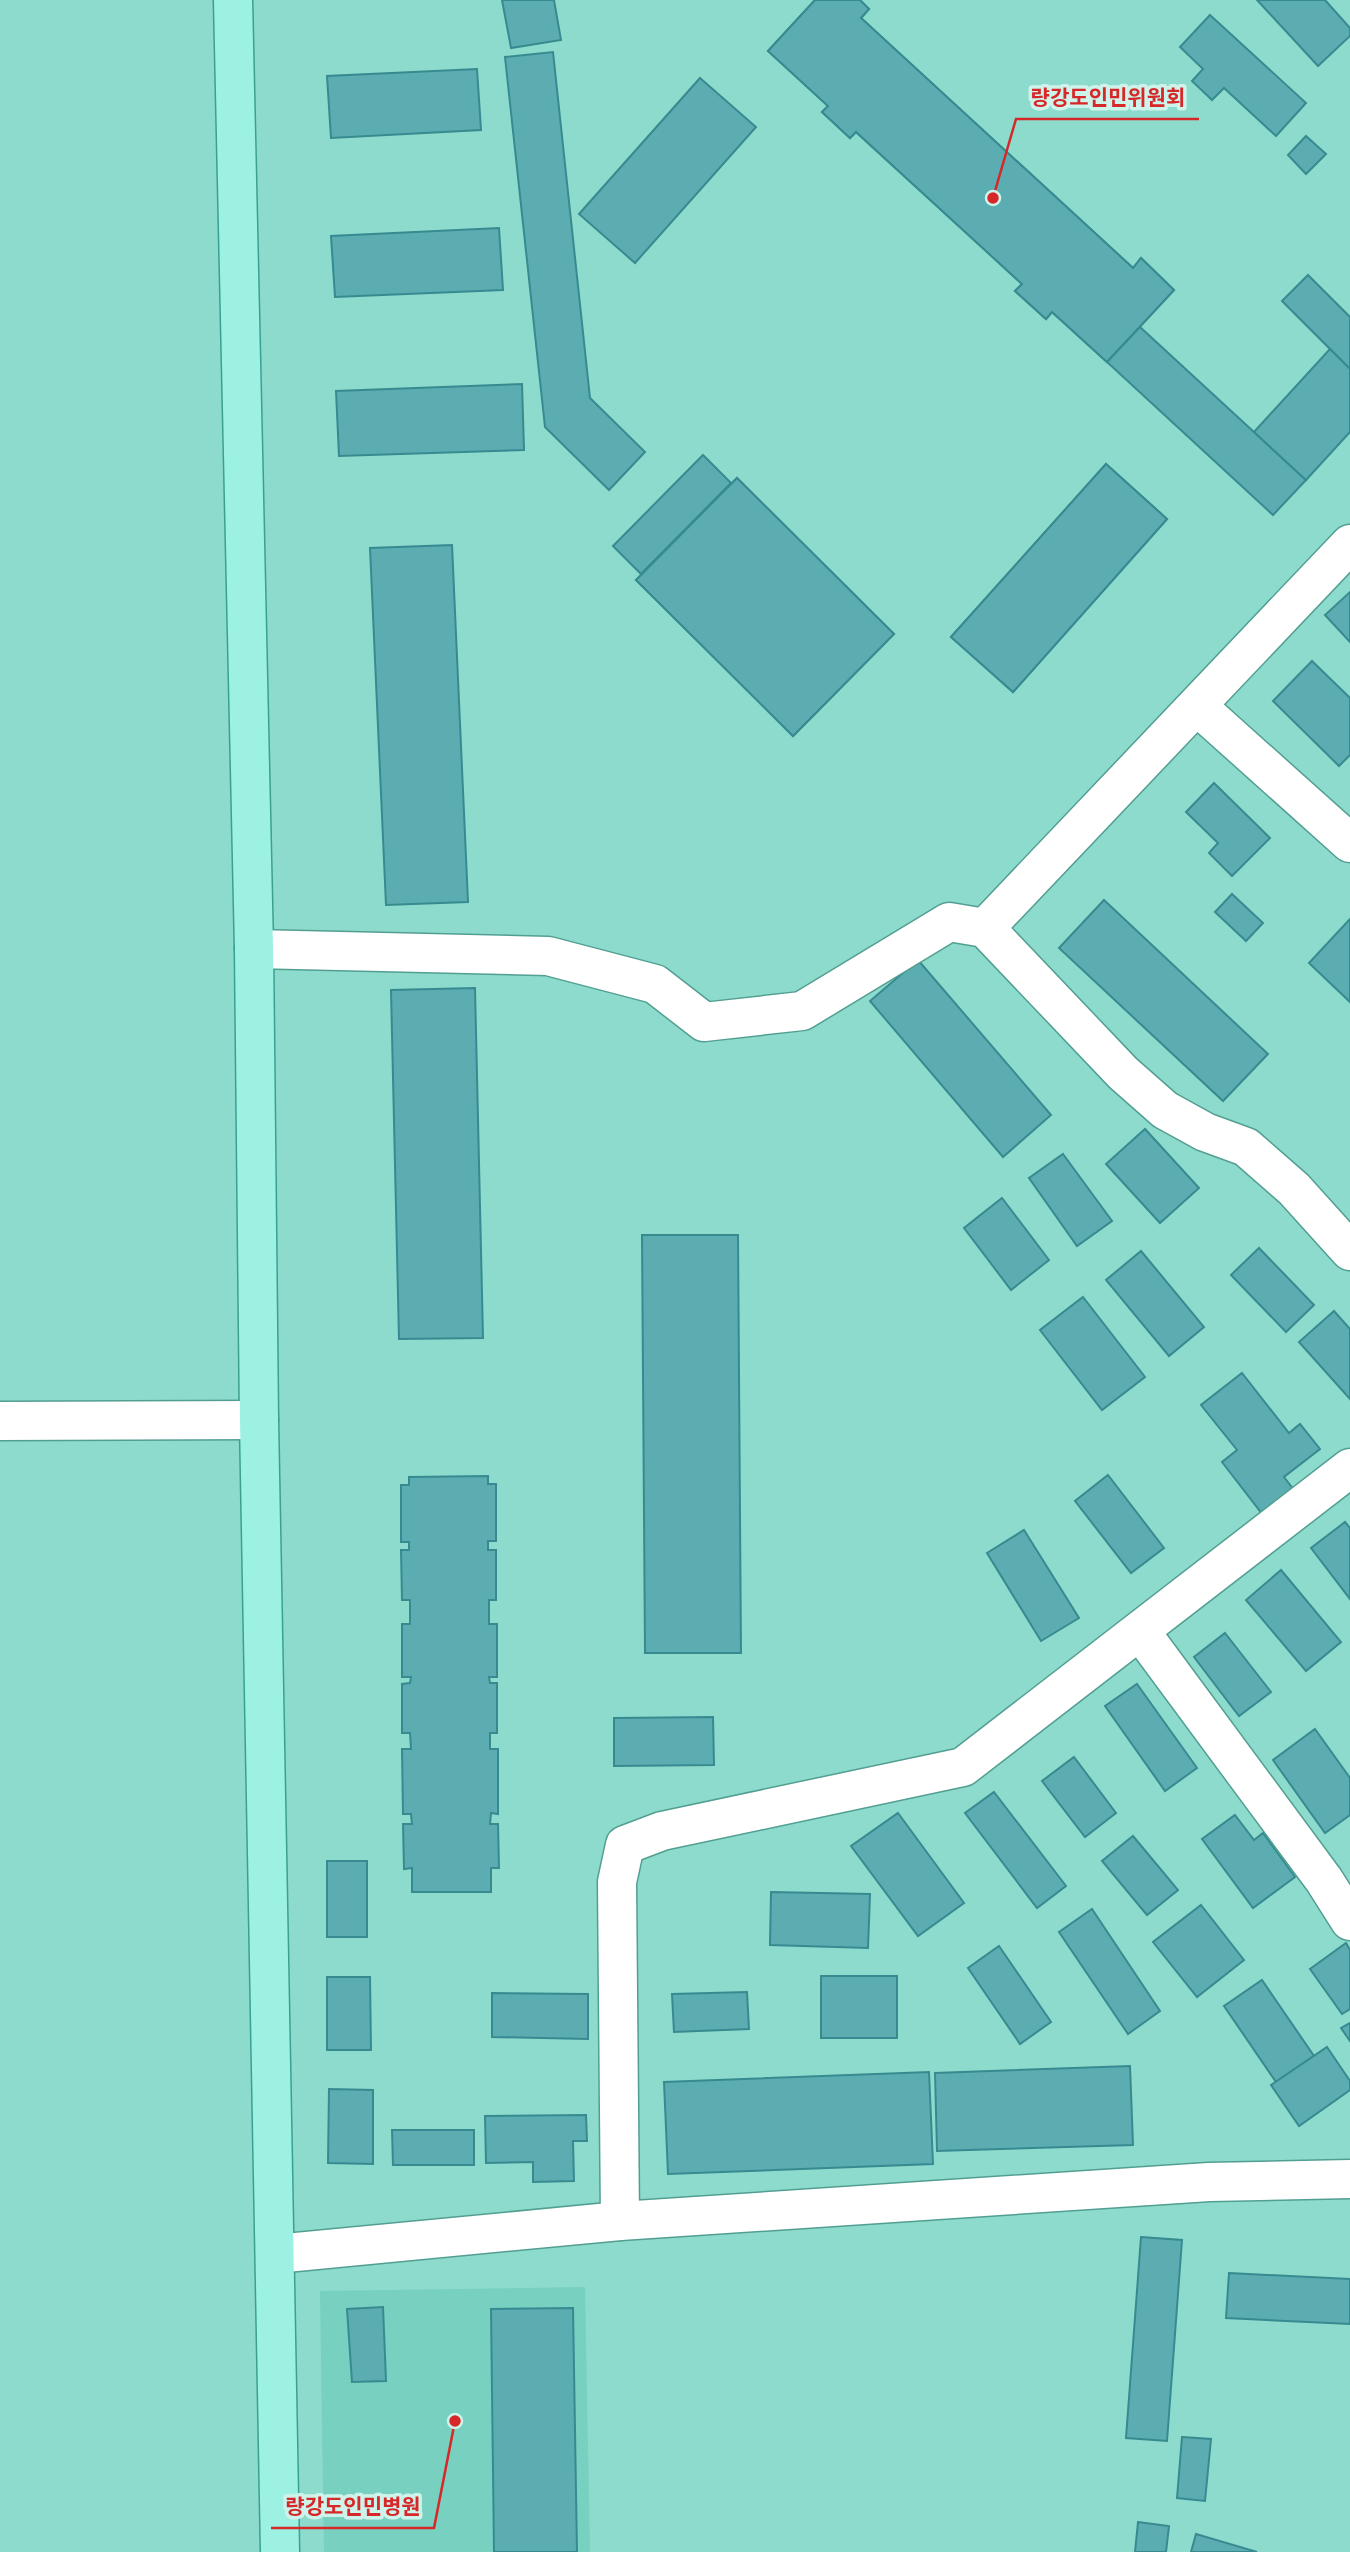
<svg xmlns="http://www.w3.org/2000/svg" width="1350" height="2552" font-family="'Nunito Sans','Noto Sans KR',sans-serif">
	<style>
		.built { fill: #77d0c0 }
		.building { fill: #5cadb2; stroke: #378b90; stroke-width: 2 }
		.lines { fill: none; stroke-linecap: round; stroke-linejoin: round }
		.street-casing { stroke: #529f92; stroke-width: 41 }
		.primary-casing { stroke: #3ca090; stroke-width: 41 }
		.street { stroke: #fff; stroke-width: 38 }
		.primary { stroke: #9df1e3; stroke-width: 38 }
		.leader { fill: none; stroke: #d62828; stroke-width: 2.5 }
		.callout-dot { fill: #d62828; stroke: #cef3eb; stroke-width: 2.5 }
		.callout-label { font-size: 21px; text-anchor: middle; font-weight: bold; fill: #d62828; stroke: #cef3eb; stroke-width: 7; stroke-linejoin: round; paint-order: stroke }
	</style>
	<rect width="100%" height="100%" fill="#8ddbcc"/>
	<path class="built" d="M585 2287 590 2552H324L320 2291Z"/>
	<g class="building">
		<path d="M502 0H554L561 40 511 48Z"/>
		<path d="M815 0H860L869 9 861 18 1133 268 1141 258 1174 290 1107 362 1052 312 1046 319 1015 291 1022 284 856 132 850 138 822 112 828 106 768 51Z"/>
		<path d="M815 0H860L869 9 861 18 1133 268 1141 258 1174 290 1107 362 1052 312 1046 319 1015 291 1022 284 856 132 850 138 822 112 828 106 768 51Z"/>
		<path d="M1257 0H1325L1350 28V36L1318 66Z"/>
		<path d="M1210 15 1306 103 1276 136 1224 88 1212 100 1192 81 1203 69 1180 47Z"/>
		<path d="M553 52 590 398 645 452 609 490 545 427 505 57Z"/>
		<path d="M477 69 481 130 331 138 327 76Z"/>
		<path d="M700 78 756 127 635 263 579 214Z"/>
		<path d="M1306 136 1326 154 1306 174 1288 155Z"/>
		<path d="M499 228 503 290 335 297 331 236Z"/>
		<path d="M1308 275 1350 317V369L1282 301Z"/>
		<path d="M1140 327 1306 480 1273 515 1107 362Z"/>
		<path d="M1330 349 1350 369V432L1306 480 1254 432Z"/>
		<path d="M522 384 524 450 339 456 336 391Z"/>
		<path d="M703 455 731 483 641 574 613 546Z"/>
		<path d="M1106 464 1167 519 1013 692 951 637Z"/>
		<path d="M1106 464 1167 519 1013 692 951 637Z"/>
		<path d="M737 478 894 634 793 736 636 580Z"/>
		<path d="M737 478 894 634 793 736 636 580Z"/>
		<path d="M452 545 468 902 386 905 370 548Z"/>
		<path d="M1350 592V642L1325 615Z"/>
		<path d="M1312 661 1350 698V755L1339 766 1273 701Z"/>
		<path d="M1214 783 1270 838 1232 876 1209 853 1218 843 1186 812Z"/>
		<path d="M1232 894 1263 923 1246 941 1215 912Z"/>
		<path d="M1104 900 1268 1054 1223 1101 1059 948Z"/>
		<path d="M1350 919V1002L1309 963Z"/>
		<path d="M918 960 1051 1115 1003 1157 870 1001Z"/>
		<path d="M475 988 483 1338 399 1339 391 990Z"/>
		<path d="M1145 1129 1199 1188 1160 1223 1106 1164Z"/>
		<path d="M1063 1154 1112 1221 1077 1246 1029 1178Z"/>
		<path d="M1002 1198 1049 1260 1011 1290 964 1228Z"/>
		<path d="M642 1235H738L741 1653H645Z"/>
		<path d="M1259 1248 1314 1305 1286 1332 1231 1275Z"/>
		<path d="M1141 1251 1204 1327 1169 1356 1106 1280Z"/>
		<path d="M1083 1297 1145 1377 1102 1410 1040 1330Z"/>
		<path d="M1334 1311 1350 1329V1399L1299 1342Z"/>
		<path d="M1242 1373 1289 1433 1300 1424 1320 1449 1284 1477 1294 1490 1263 1515 1222 1462 1237 1450 1201 1405Z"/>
		<path d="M1108 1475 1164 1548 1131 1573 1075 1501Z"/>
		<path d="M488 1476V1484H496V1541H488V1550H496V1600H489V1624H497V1677H489L490 1683H497V1733H490V1749H498V1814L491 1813 490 1824H498L499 1868H491V1892H412V1868L404 1869 403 1824H412L411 1814H403L402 1749H411L410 1733H402V1684L410 1683 411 1677H402V1624H410V1600H402L401 1550H409V1542H401V1485H409V1477Z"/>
		<path d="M1345 1522 1350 1528V1599L1311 1548Z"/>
		<path d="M1024 1530 1079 1618 1041 1641 987 1553Z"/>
		<path d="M1281 1570 1341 1642 1306 1671 1246 1600Z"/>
		<path d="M1225 1633 1271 1692 1239 1716 1194 1657Z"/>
		<path d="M1137 1684 1197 1768 1165 1791 1105 1706Z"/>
		<path d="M713 1717 714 1765 614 1766V1718Z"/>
		<path d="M1315 1729 1350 1778V1815L1325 1833 1273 1760Z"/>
		<path d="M1074 1757 1116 1813 1085 1837 1042 1781Z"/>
		<path d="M994 1792 1066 1886 1037 1908 965 1813Z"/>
		<path d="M898 1813 964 1903 918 1936 851 1846Z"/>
		<path d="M1235 1815 1254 1840 1263 1833 1295 1877 1253 1908 1202 1839Z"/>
		<path d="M1133 1836 1178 1890 1147 1915 1102 1861Z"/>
		<rect x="327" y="1861" width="40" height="76"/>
		<path d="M771 1892 870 1894 868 1948 770 1945Z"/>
		<path d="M1201 1905 1244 1960 1197 1997 1153 1942Z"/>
		<path d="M1092 1909 1160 2011 1128 2034 1059 1932Z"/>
		<path d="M1346 1943 1350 1950V2009L1342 2014 1310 1969Z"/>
		<path d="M999 1946 1051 2022 1020 2044 968 1968Z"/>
		<rect x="821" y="1976" width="76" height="62"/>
		<path d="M327 1977H370L371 2050H327Z"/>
		<path d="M1262 1980 1314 2056 1276 2082 1224 2006Z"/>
		<path d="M747 1992 749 2029 674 2032 672 1994Z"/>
		<path d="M492 1993 588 1994V2039L492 2037Z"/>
		<path d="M1350 2023V2041L1341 2028Z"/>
		<path d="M1327 2047 1350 2081V2090L1299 2126 1271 2085Z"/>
		<path d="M1130 2066 1133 2145 937 2151 935 2073Z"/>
		<path d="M929 2072 933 2164 668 2174 664 2082Z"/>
		<path d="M329 2089 373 2090V2164L328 2163Z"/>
		<path d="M586 2115 587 2141H573L574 2181 533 2182V2162L486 2163 485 2116Z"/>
		<path d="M392 2130H474V2165H393Z"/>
		<path d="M1141 2237 1182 2240 1167 2441 1126 2438Z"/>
		<path d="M1229 2273 1350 2279V2324L1226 2318Z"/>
		<path d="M383 2307 386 2381 352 2382 347 2309Z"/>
		<path d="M573 2308 577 2552H494L491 2309Z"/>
		<path d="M1182 2437 1211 2439 1205 2501 1177 2498Z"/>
		<path d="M1138 2522 1169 2526 1166 2552H1135Z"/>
		<path d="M1196 2534 1257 2552H1191Z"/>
	</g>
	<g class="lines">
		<g class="street-casing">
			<g id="street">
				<path d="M1197 706 1350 843"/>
				<path d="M985 928 1350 544"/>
				<path d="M254 949 548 956 655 984 704 1022 802 1011 949 922 985 928 1123 1073 1165 1110 1205 1132 1246 1147 1294 1189 1350 1251"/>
				<path d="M0 1421 259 1420"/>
				<path d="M1140 1631 1324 1880 1350 1921"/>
				<path d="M620 2221 617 1882 625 1845 662 1831 963 1767 1350 1468"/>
				<path d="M275 2254 620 2221 1209 2182 1350 2179"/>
			</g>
		</g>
		<g class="primary-casing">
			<path id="primary" d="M233 0 254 949 259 1420 280 2552"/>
		</g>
		<use href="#street" class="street"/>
		<use href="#primary" class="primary"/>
	</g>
	<path class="leader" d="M993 198L1016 119H1199M455 2421L434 2528H271"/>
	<g class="callout-dot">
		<circle cx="993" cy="198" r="7"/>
		<circle cx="455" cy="2421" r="7"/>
	</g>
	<g class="callout-label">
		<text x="1108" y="105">량강도인민위원회</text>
		<text x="353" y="2514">량강도인민병원</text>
	</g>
</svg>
